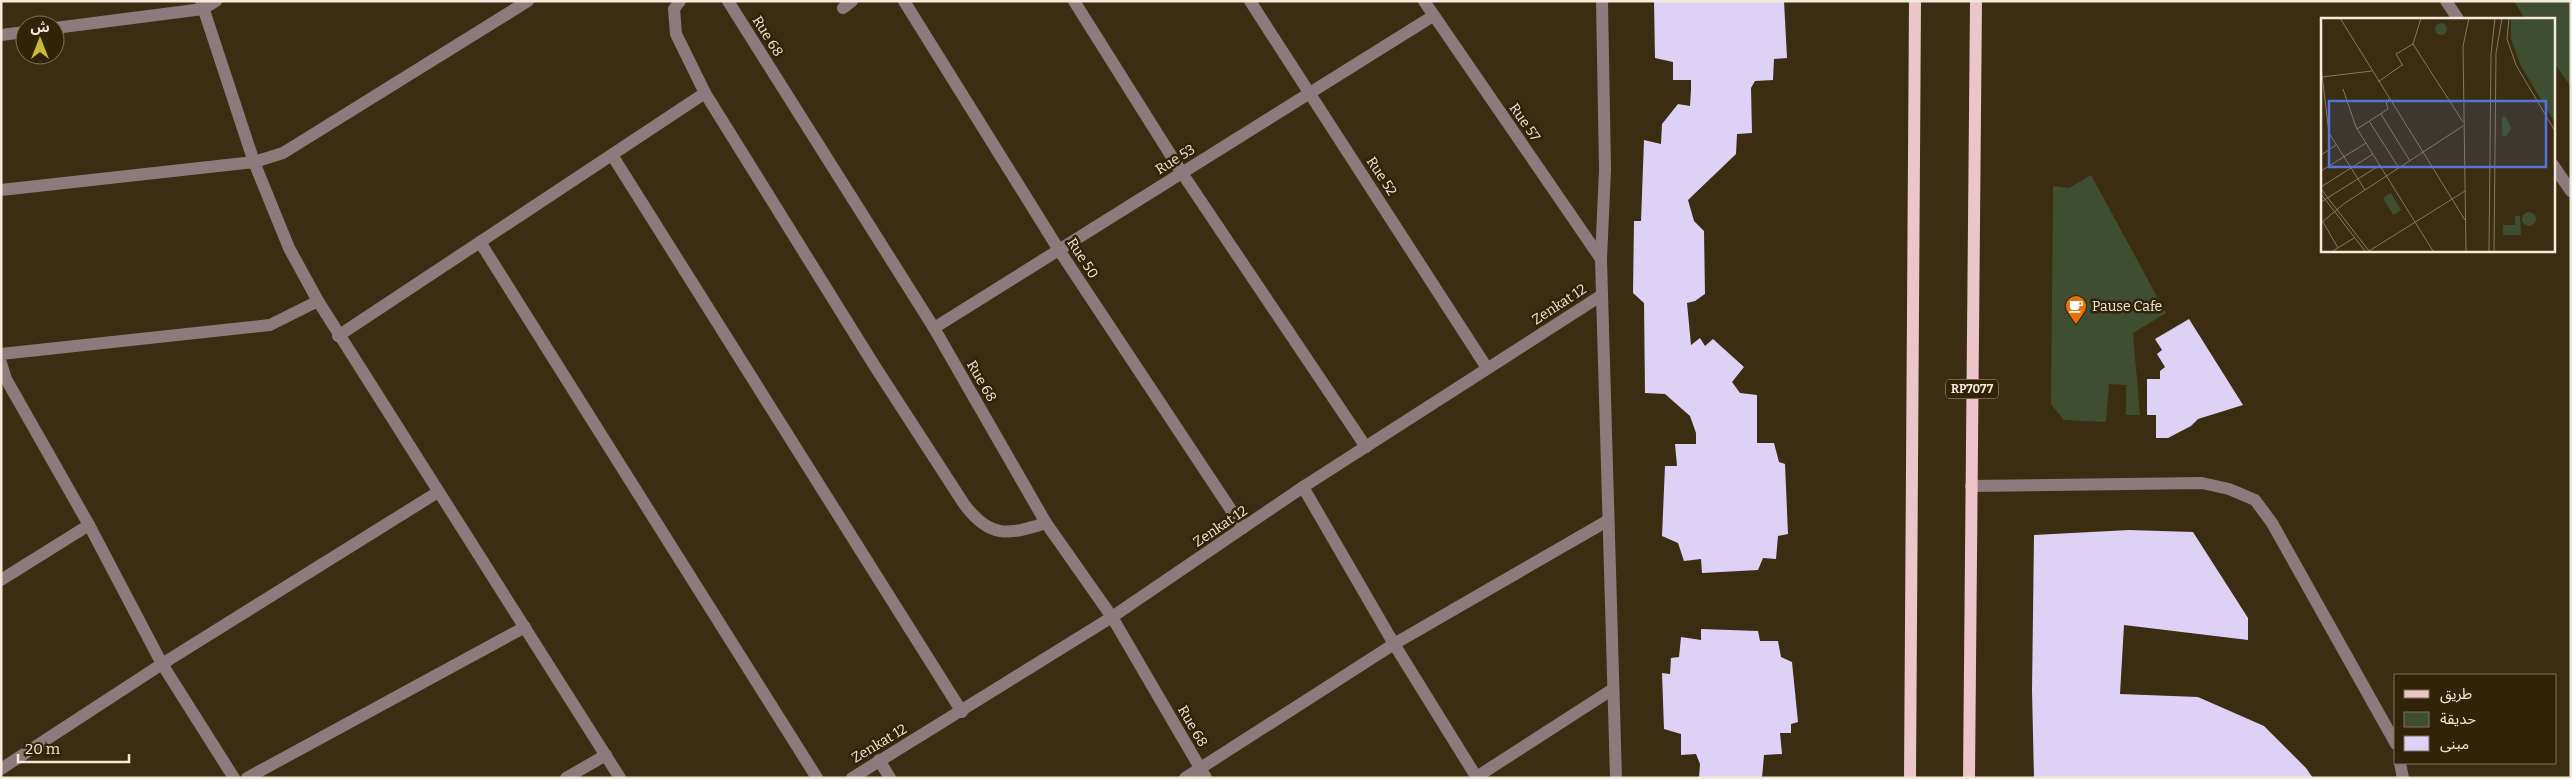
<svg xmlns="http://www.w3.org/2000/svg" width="2572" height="779" font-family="Bitter,'Noto Sans Arabic',serif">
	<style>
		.green { fill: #3f4d30 }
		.building { fill: #ddd1f6 }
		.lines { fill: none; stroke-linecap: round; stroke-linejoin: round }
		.minor { stroke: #8d7a7c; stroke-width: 12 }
		.major { stroke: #ebc5c9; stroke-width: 12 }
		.labels { text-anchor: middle; stroke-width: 5; stroke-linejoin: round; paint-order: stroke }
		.shield { fill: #302307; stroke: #b8ae9b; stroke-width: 1 }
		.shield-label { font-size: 12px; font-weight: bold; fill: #f3eada }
		.street-label { font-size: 14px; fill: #f3eada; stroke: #302307 }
		.poi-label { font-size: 14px; fill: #f3eada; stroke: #302307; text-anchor: start }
		.inset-road { fill: none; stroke: #857961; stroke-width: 1 }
		.view { fill: #5275d8; fill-opacity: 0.15; stroke: #5275d8; stroke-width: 2.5 }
		.inset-edge { fill: none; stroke: #f3eada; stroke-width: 2.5 }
	</style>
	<rect width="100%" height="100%" fill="#3b2d11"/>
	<g class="green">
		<path d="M2514 1H2571V87L2553 61V19H2525Z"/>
		<path d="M2091 175 2166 313 2133 333 2140 415H2126V385L2109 384 2106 422 2064 420 2051 404 2053 186 2069 188Z"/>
	</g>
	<g class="building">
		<path d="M1654 1H1784L1787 58 1774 59 1773 80 1755 81 1751 88 1752 133 1737 134 1736 154 1688 200 1694 221 1704 231 1705 294 1695 301 1687 303 1691 345 1700 338 1705 346 1713 339 1744 367 1732 382 1740 393 1757 395V443H1774L1779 462 1785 464 1788 534 1778 536 1776 559 1763 558 1758 570 1702 573 1701 559 1684 561 1678 543 1662 536 1665 466H1677L1675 444H1696V433L1690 416 1665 394 1645 393 1644 303 1633 293 1634 221H1641L1644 140 1661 144 1662 124 1678 104 1690 106 1691 90V80H1673V62L1655 58Z"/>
		<path d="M2189 319 2243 405 2198 419 2191 426 2168 438H2156V415H2147V379H2160V371L2165 367 2157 354 2162 350 2155 339Z"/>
		<path d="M2129 530 2193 532 2248 618V640L2124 625 2120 694 2198 697 2264 726 2306 768 2313 778H2034L2032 691 2034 535Z"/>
		<path d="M1701 629 1758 631 1760 641H1778L1781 657 1792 662 1798 722 1791 724V733H1780L1782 754 1764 755 1762 778H1699L1700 764 1696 754 1681 755V734L1664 729 1662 673 1670 674 1671 658 1679 657 1681 637 1701 640Z"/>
	</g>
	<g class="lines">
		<g class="minor">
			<path d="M201 1 254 162 289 248 318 301 620 778"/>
			<path d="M680 1 674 9 676 34 705 93 874 365 964 504C990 539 1008 535 1046 523"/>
			<path d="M728 1 934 328 1046 523 1112 617 1206 778"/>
			<path d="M904 1 1059 250 1243 528"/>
			<path d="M1074 1 1182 173 1366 447"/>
			<path d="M1250 1 1487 368"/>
			<path d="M1424 1 1601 259"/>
			<path d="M1602 1 1605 170 1601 259 1616 778"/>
			<path d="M2446 1 2458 19"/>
			<path d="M843 8 852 1"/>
			<path d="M55 28 203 9 216 1"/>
			<path d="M1 35 25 32"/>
			<path d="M612 155 962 712"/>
			<path d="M2553 165 2571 191"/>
			<path d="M1 190 254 162 283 153 528 1"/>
			<path d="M480 242 817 778"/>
			<path d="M934 328 1433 16"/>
			<path d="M338 336 705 93"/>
			<path d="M1 354 270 325 318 301"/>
			<path d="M1 363 6 379 89 525 162 664 234 778"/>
			<path d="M1971 486 2202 483 2229 489 2255 500 2272 523 2396 744"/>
			<path d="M1303 487 1394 644 1477 778"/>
			<path d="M1 580 89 525"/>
			<path d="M879 760 890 778"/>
			<path d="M2400 763 2403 778"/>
			<path d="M1 769 162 664 438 492"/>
			<path d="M247 778 525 627"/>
			<path d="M566 778 606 755"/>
			<path d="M852 778 1112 617 1303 487 1602 295"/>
			<path d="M1185 778 1394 644 1607 521"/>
			<path d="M1475 778 1613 689"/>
		</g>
		<g class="major">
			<path d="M1910 778 1915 1"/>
			<path d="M1969 778 1976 1"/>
		</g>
	</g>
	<defs>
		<g id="cafe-pin" transform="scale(1.125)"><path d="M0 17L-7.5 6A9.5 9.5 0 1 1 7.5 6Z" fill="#e8710a" stroke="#302307"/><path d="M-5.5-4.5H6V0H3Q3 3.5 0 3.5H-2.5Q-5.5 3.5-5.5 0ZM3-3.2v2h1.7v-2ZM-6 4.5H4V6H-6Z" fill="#fff"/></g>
	</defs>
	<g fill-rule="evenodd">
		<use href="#cafe-pin" x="2076" y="306"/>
	</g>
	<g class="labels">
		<rect class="shield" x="1946" y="379.5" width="52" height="19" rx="4"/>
		<g class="shield-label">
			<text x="1972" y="393">RP7077</text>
		</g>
		<g class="street-label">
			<text transform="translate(768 36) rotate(58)" y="5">Rue 68</text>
			<text transform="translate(1525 122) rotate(55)" y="5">Rue 57</text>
			<text transform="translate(1175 159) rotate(-32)" y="5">Rue 53</text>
			<text transform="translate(1382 176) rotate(57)" y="5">Rue 52</text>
			<text transform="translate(1083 258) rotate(57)" y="5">Rue 50</text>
			<text transform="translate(1559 304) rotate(-33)" y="5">Zenkat 12</text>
			<text transform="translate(982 381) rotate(60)" y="5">Rue 68</text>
			<text transform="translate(1220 526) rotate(-34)" y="5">Zenkat 12</text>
			<text transform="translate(1193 726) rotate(60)" y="5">Rue 68</text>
			<text transform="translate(879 743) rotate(-31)" y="5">Zenkat 12</text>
		</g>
		<g class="poi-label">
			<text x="2092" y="311">Pause Cafe</text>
		</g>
	</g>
	<g transform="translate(2321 18)">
		<rect width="234" height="234" fill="#3b2d11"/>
		<path d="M190 0H234V105L200 48 190 21ZM114 11a6 6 0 1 1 12 0a6 6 0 1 1-12 0ZM184 98 190 110 185 119 181 117V99ZM70 175 80 192 72 197 62 180ZM201 201a7 7 0 1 1 14 0a7 7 0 1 1-14 0ZM194 198H199L200 217H182V207H194Z" fill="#3f4d30"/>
		<path class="inset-road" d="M19 0 144 202M188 0 186 21 195 47 234 113M92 26 142 104M82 48 75 36 92 26 100 0M0 49 8 115 44 172M1 59 51 53M57 64 81 47M22 71 35 109 112 233M60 96 89 143M48 103 78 150M36 111 67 91 65 84 68 81M0 137 15 127M0 153 45 125M0 169 52 136M0 171 48 233M0 176 44 233M0 184 59 147M2 204 17 230M0 205 24 185 142 108M12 233 33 220M48 233 144 173M145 233 142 28 148 0M168 233 170 36 174 0M173 233 175 35 181 0"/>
		<path class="view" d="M8 83H225V149H8Z"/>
		<rect width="234" height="234" class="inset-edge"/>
	</g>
	<rect width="2572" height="779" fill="none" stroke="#f3eada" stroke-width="5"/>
	<rect x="2394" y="674" width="162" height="90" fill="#302307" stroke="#7e735b"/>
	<rect x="2404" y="690" width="25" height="8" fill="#ebc5c9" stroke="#7e735b"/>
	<text x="2440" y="699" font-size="15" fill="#f3eada">طريق</text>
	<rect x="2404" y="712" width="25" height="15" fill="#3f4d30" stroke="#7e735b"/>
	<text x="2440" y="724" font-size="15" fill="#f3eada">حديقة</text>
	<rect x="2404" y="736" width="25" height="15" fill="#ddd1f6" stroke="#7e735b"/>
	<text x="2440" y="749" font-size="15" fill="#f3eada">مبنى</text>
	<g transform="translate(40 40)"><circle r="24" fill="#302307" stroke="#7e735b"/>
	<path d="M0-4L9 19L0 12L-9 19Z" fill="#ccb938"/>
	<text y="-8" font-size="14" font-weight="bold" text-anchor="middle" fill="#f3eada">ش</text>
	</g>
	<path d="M18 754v8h111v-8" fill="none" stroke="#f3eada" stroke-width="2.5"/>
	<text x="25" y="754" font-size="15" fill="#f3eada" stroke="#302307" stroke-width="4" paint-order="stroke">20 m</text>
</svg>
